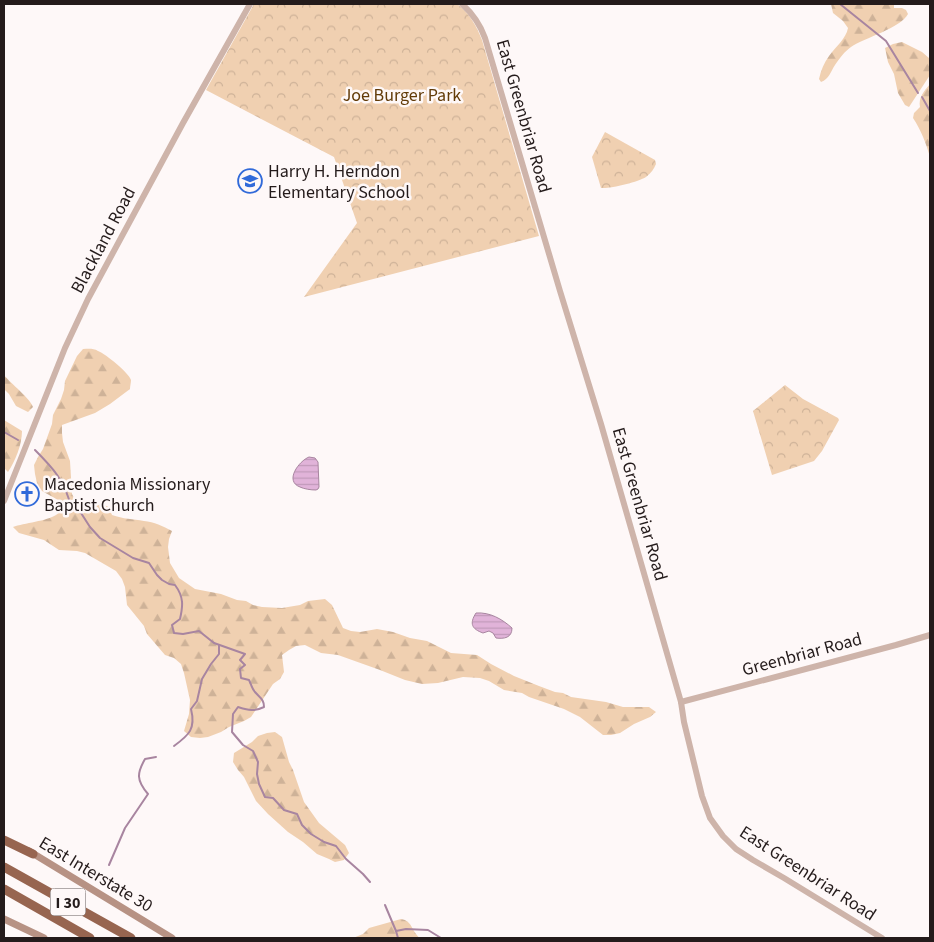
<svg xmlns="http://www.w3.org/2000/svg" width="934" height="942" font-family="'Source Sans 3',sans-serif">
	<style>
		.forest { fill: url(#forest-firs) }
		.park { fill: url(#park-crowns) }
		.water { fill: url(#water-rules); stroke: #a885a0 }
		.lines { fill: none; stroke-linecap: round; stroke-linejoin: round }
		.stream { stroke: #a885a0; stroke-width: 2 }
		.tertiary { stroke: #ceb4aa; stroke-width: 6 }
		.secondary { stroke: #b79284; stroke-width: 7 }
		.motorway { stroke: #976550; stroke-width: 9 }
		.labels { text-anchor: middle; stroke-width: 5; stroke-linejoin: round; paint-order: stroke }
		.shield { fill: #fef8f8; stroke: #655d5d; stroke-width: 1 }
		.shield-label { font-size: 16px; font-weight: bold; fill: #241b1b }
		.park-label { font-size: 18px; fill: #623b08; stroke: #fef8f8 }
		.street-label { font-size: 18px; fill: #241b1b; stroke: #fef8f8 }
		.poi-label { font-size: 18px; fill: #241b1b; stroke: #fef8f8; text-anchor: start }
	</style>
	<defs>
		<pattern id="forest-firs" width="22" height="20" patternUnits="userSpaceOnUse" patternTransform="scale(1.25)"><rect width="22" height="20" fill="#f0d0b1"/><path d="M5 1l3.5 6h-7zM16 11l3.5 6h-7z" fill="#ceb298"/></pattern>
		<pattern id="park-crowns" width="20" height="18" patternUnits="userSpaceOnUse" patternTransform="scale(1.25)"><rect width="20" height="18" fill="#f0d0b1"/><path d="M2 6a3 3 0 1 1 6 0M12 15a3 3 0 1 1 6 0" fill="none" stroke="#ceb298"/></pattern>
		<pattern id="water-rules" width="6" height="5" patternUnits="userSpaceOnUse" patternTransform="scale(1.25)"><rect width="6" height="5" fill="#e1b3d9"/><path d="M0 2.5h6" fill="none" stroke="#c199ba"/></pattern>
	</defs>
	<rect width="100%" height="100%" fill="#fef8f8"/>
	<g class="forest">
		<path d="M831 4H894V8H902L906 10 908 14C901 28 864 38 851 47 845 51 839 59 835 65 831 71 829 79 821 82L819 79C821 70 824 63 829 56 836 46 846 39 848 28L843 21 833 13Z"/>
		<path d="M902 42 922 52 929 58 930 75 909 107 905 105 898 93 894 74 888 62 885 48 893 44Z"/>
		<path d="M930 84V157C926 143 921 130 913 118L914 113 920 107C918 98 924 91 930 84Z"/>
		<path d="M83 349C88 349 93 348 98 351 106 354 129 373 131 380 131 383 130 386 130 389L110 404 95 413 62 425V433L63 442 70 461 72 494 76 502 84 507 93 506 101 504 109 507 112 515C123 519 133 519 144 521 154 522 163 526 172 531L169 539 168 547 170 563 179 578 195 589 221 594 237 600 246 601 253 605 262 607 282 608 300 605 308 601 325 599 332 605 343 628 351 631 360 632 377 629 393 632 410 638 427 641 451 653 477 655 491 664 514 676 539 686 555 692 563 693 571 697 606 702 623 707H649L656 712 650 717 634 724 620 733 611 735H603L580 717 564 709 529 697 522 693 504 690 489 681 480 678 463 677 438 683 422 684 405 680 380 670 338 655 321 653 305 645 296 646 289 650 282 655 284 672 280 679 273 684 251 717 244 721 229 727 221 732 208 737 200 738 191 737 184 731 189 714 190 700 184 673 181 664 174 658 165 655 147 634 144 626 127 605 125 587 122 579 116 571 85 553 77 551 59 550 44 540 19 533 13 527C24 523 47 521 56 515 58 514 59 511 61 509L58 500 42 491 37 483 35 474 34 465 38 457 43 449 52 424 53 415 61 399 64 390 65 381 77 356Z"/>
		<path d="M4 375C11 384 30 398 33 407L28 412 16 406 9 394 4 389Z"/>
		<path d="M4 420 22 431C22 445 15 461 8 472L4 468Z"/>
		<path d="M275 732 282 737 289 762 293 770 304 802 319 823 345 845 349 853 344 860 335 862 329 859 317 854 303 842 288 832 268 814 256 801 244 777 238 770 233 762 234 753 252 742 258 736 267 733Z"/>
		<path d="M401 919C413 921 411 931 420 938H353L363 934 369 928Z"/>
	</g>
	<g class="park">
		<path d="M254 4H457C470 14 476 25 482 40L539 236 304 297 357 223 334 157 206 90Z"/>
		<path d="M605 132 655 160 656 164C654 169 651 173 646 177 638 182 610 189 601 188L592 157Z"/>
		<path d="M785 385 803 399 838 418 839 420 822 451 814 461 772 475 753 411Z"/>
	</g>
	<g class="water">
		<path d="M309 457 315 458 318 462 319 487 318 489 316 490C311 490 304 489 300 487 284 481 299 461 309 457Z"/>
		<path d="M476 613C490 612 502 619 512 628 512 638 504 639 496 638L493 633 489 631 483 633C472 629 469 624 476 613Z"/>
	</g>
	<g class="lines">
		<g class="stream">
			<path d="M840 4 886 41 918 93"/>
			<path d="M922 97 930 111"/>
			<path d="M4 432 18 440"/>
			<path d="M35 450C53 468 65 481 71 507L81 513 90 527 100 538 133 558 149 563 157 575 162 580 169 584 175 585C184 597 183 606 180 619L172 625 174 633 183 634 199 631 214 643 245 654 240 660 245 665 240 669 241 678 249 680C251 684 252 689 255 692 260 698 264 699 264 707 254 712 248 710 238 707L233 714 232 732 243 745 253 751 258 762 257 774 259 784 265 797 273 798 284 810 297 814 302 825 311 834 324 842 336 846 346 859 363 874 370 882"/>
			<path d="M174 746C189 735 196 729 191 709L197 701 202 679 211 664 219 654V645"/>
			<path d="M109 865 125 828 148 794C136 780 137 773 145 759L156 757"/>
			<path d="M385 905 396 931 406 929 428 930 441 938"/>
			<path d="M396 931 398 938"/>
		</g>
		<g class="tertiary">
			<path d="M462 4C473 14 480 24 485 38L560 291 601 424 681 702 684 722 702 796 710 818 723 836 736 849 753 860 784 878 882 938"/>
			<path d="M4 501 65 348 88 299 183 123 250 4"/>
			<path d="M681 702 896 645 930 635"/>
		</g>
		<g class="secondary">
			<path d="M29 851 172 938"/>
			<path d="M4 919 44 938"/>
		</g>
		<g class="motorway">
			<path d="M4 840 33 854"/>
			<path d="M4 867 131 938"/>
			<path d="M4 889 90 938"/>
		</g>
	</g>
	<defs>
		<g id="school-ring" transform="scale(1.25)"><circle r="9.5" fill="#fef8f8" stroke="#316ad9" stroke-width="1.5"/><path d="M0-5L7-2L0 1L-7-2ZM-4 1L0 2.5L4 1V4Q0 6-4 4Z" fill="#316ad9"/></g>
		<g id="church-ring" transform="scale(1.25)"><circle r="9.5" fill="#fef8f8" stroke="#316ad9" stroke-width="1.5"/><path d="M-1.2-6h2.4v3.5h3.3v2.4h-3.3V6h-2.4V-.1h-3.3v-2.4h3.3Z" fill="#316ad9"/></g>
	</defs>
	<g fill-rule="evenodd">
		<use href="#school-ring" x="250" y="181"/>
		<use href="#church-ring" x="27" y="494"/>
	</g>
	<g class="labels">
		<rect class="shield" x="50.5" y="888.5" width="35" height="27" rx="4"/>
		<g class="shield-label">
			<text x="68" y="908">I 30</text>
		</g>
		<g class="park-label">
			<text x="402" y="101">Joe Burger Park</text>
		</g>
		<g class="street-label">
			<text transform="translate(524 116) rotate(74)" y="6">East Greenbriar Road</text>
			<text transform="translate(103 240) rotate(-62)" y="6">Blackland Road</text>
			<text transform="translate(640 504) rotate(74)" y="6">East Greenbriar Road</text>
			<text transform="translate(802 654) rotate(-15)" y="6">Greenbriar Road</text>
			<text transform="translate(808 873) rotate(33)" y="6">East Greenbriar Road</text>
			<text transform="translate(96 874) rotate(31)" y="6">East Interstate 30</text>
		</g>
		<g class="poi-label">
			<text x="268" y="177">Harry H. Herndon<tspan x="268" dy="21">Elementary School</tspan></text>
			<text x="44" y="490">Macedonia Missionary<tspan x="44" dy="21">Baptist Church</tspan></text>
		</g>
	</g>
	<rect width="934" height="942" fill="none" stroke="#241b1b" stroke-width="10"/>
</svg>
